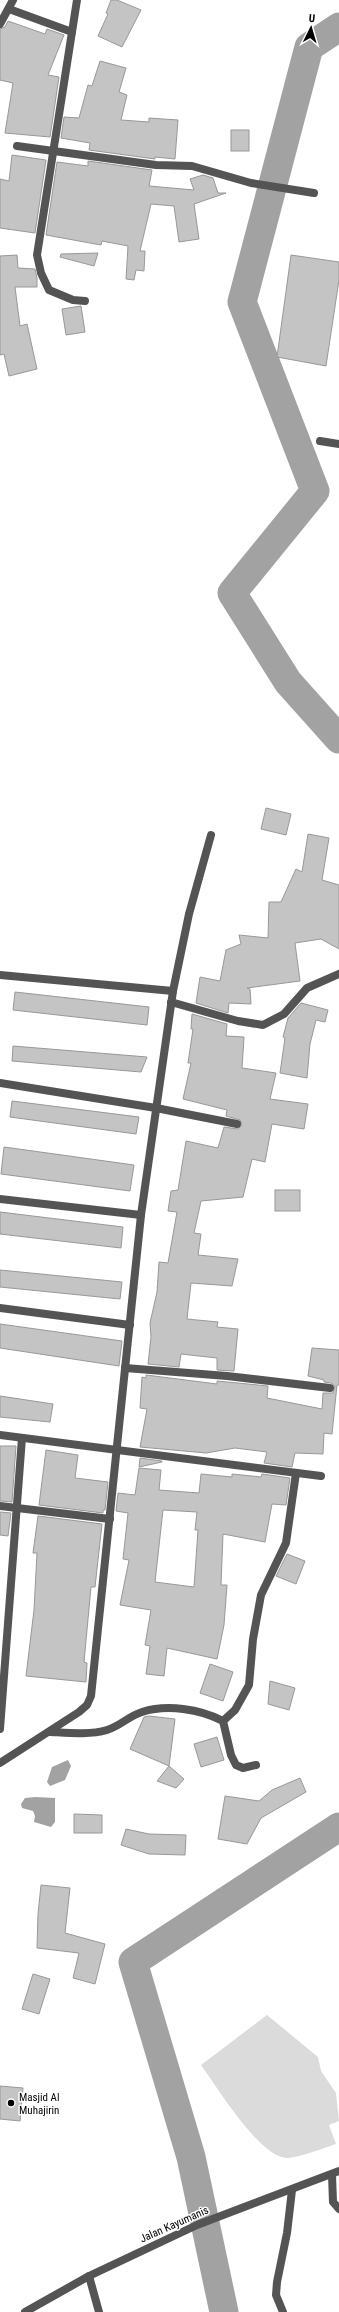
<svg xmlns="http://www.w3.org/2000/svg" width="339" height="2312" font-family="'Roboto Condensed',sans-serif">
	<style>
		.green { fill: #dbdbdb }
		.water { fill: #a2a2a2 }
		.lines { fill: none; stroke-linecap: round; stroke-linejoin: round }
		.river { stroke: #a2a2a2; stroke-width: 29 }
		.building { fill: #c4c4c4; stroke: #989898; fill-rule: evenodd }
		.minor { stroke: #545454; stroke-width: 8 }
		.tertiary { stroke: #545454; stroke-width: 8 }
		.poi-dot { fill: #000; stroke: #fff; stroke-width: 1.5 }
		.labels { text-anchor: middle; stroke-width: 3; stroke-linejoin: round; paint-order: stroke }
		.poi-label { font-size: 11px; fill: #000; stroke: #fff; text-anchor: start }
		.street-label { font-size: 11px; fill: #000; stroke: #fff }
	</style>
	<rect width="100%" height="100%" fill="#fff"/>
	<path class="green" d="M267 2015 318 2057 321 2071 336 2093 339 2121 329 2125 336 2144C324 2148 298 2158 286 2158 259 2156 217 2087 201 2065Z"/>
	<g class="water">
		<path d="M68 1760 71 1766 65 1780 50 1786 47 1782 52 1767Z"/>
		<path d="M35 1797 55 1798V1822L51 1827 34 1822 35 1816 33 1811 22 1808 21 1804 25 1798Z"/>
	</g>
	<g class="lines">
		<g class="river">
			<path d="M339 27 309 47 242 302 315 491 232 593 288 682 339 739"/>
			<path d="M224 2312 191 2157 133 1962 339 1827"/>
		</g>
	</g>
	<g class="building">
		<path d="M111 0H117L141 10 122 47 98 36 108 14 106 13Z"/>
		<path d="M8 21 45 34 47 29 64 35 48 75 59 77 50 137 5 133 13 83 0 80V29L5 27Z"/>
		<path d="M100 61 126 68 119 92 127 95 121 120 149 122V118L178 120 175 159 155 157V159L89 150 90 143 61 138 64 117 79 118 88 85 92 86Z"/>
		<rect x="231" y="130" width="18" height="21"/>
		<path d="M12 155 46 160 35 233 0 228V179L9 181Z"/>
		<path d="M88 161 152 170 149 186 194 190 190 179 203 175 213 178 218 193H226L194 204 199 239 179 242 174 206 151 204 140 251H145L144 271 136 270 134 280 126 279 128 246 102 241 101 245 46 235 57 162 88 166Z"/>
		<path d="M98 253 94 266 60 257 61 254Z"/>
		<path d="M17 255 18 268 35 269 37 278V287H15L20 326 27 324 37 369 9 376 4 354 0 355V256Z"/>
		<path d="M291 255 339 262V280L326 366 277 357Z"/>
		<path d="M81 306 85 332 66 335 62 309Z"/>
		<path d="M266 808 291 814 286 835 261 829Z"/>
		<path d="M308 834 329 838 322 880 339 885V949L321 939 295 943 300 981 247 988 250 989 251 1004 229 1003 228 1013 196 1003 200 977 220 981 226 950 241 944 239 935 268 938 269 902H281L296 869 302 872Z"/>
		<path d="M15 992 149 1007 147 1025 13 1010Z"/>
		<path d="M301 1003 328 1010 325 1022 316 1020 310 1044 307 1078 280 1073 285 1038 283 1037 288 1018Z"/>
		<path d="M192 1014 227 1024 226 1036 244 1037 242 1068 276 1073 270 1099 308 1104 304 1129 272 1124 265 1162 252 1159 243 1197 201 1201 194 1233 201 1234 198 1255 238 1259 232 1286 191 1283 187 1319 218 1322 217 1327 238 1329 234 1371 217 1370V1358L181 1354 179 1367 148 1364 151 1337 150 1323 157 1292 159 1262 168 1263 177 1212 168 1211 171 1191 178 1190 186 1141 218 1148 224 1127 238 1129 242 1125 240 1120 226 1116 227 1110 183 1099 191 1063H188L193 1029H191Z"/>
		<path d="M13 1046 147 1057 141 1072 12 1061Z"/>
		<path d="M12 1101 139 1117 136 1134 10 1117Z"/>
		<path d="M4 1147 134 1165 130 1191 1 1174Z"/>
		<rect x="275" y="1190" width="25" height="21"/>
		<path d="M0 1212 123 1227 121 1248 0 1234Z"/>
		<path d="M0 1270 122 1282 120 1299 0 1287Z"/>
		<path d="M0 1324 122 1341 119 1366 0 1348Z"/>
		<path d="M312 1348 339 1350V1385H337L332 1434 324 1433 323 1454 295 1453 292 1467 264 1463 267 1452 235 1448 206 1453 140 1447 147 1409 140 1408 142 1377 146 1378V1375L217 1384V1381L268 1386 267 1398 322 1409 323 1393H333L335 1386 331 1383 324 1382V1380L308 1376Z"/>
		<path d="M0 1396 53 1404 50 1422 0 1417Z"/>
		<path d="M0 1446H16L12 1502 0 1501Z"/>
		<path d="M46 1450 78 1455 75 1478 108 1482 105 1510H103V1513L39 1505Z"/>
		<path d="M140 1458 162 1461V1462L139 1467Z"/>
		<path d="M139 1468 161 1470 159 1490 199 1493 201 1474 232 1477V1474L261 1477 262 1474 290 1478 286 1505 272 1504 265 1542 223 1534 221 1585H227L224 1625 217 1659 167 1648 164 1676 146 1674 150 1646 145 1645 151 1610 120 1605 129 1560 123 1559 128 1513 116 1511 118 1493 135 1495ZM163 1510 197 1512 195 1530H198L194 1587 155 1582Z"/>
		<path d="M0 1512 11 1513 8 1536 0 1535Z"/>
		<path d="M38 1516 102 1524 95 1587H91L84 1662 87 1663 86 1682 26 1676 34 1610 37 1553H33Z"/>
		<path d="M287 1554 305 1561 296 1584 276 1576Z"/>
		<path d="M210 1664 233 1672 223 1701 200 1693Z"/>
		<path d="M270 1681 295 1688 289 1710 268 1704Z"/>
		<path d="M149 1716 175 1719 169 1766 130 1749 144 1717Z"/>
		<path d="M217 1737 224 1760 201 1767 194 1744Z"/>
		<path d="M169 1766 184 1779 176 1788 157 1781Z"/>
		<path d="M300 1778 306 1792 261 1818 247 1844 218 1839 225 1796 259 1801 272 1790Z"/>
		<path d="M74 1814 102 1815V1833H74Z"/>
		<path d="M126 1829 149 1834 186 1835 185 1855 149 1854 121 1845Z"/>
		<path d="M41 1885 70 1888 65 1933 105 1944 95 1984 73 1978 79 1953 37 1948 38 1914Z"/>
		<path d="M33 1974 50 1979 39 2014 22 2009Z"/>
		<path d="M0 2086 23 2088 20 2121 0 2119Z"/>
	</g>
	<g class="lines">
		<g class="minor">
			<path d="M9 9 72 32 37 255 41 273 49 290 73 300 85 301"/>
			<path d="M0 24 13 0"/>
			<path d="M72 32 77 0"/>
			<path d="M17 146 156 165 192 166 251 183 314 193"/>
			<path d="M320 441 339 444"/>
			<path d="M0 975 173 991"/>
			<path d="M171 1002 238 1021 263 1025 284 1014 307 988 339 974"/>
			<path d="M0 1083 156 1108 237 1124"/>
			<path d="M0 1199 141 1215"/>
			<path d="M0 1308 130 1325"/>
			<path d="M125 1368 227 1376 330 1388"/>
			<path d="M0 1435 321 1476"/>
			<path d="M0 1506 110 1519"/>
			<path d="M223 1721 235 1710 249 1685 253 1639 261 1595 286 1543 296 1473"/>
			<path d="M0 1729 22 1438"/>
			<path d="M51 1732C69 1733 90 1735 107 1730 120 1726 129 1716 142 1712 167 1704 200 1709 223 1721L231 1755 236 1765 243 1768 256 1765"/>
			<path d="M0 1763 79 1712 87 1705 91 1696 141 1215 173 991 189 914 211 835"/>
			<path d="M332 2175 333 2202 339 2209"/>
			<path d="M89 2276 99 2312"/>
			<path d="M283 2312 276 2295 277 2282 287 2233 292 2190"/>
		</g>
		<path class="tertiary" d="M25 2312 89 2276 197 2225 339 2171"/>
	</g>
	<circle class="poi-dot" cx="11" cy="2103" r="4"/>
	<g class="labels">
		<g class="poi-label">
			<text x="19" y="2101">Masjid Al<tspan x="19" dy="13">Muhajirin</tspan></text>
		</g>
		<g class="street-label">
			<text transform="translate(174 2224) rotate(-24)" y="4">Jalan Kayumanis</text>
		</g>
	</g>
	<g transform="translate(311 28) rotate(5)" stroke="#ffffff" stroke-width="3" paint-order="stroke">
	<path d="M0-3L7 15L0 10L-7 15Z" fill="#000000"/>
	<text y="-6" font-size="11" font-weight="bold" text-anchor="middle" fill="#000000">U</text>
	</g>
</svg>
